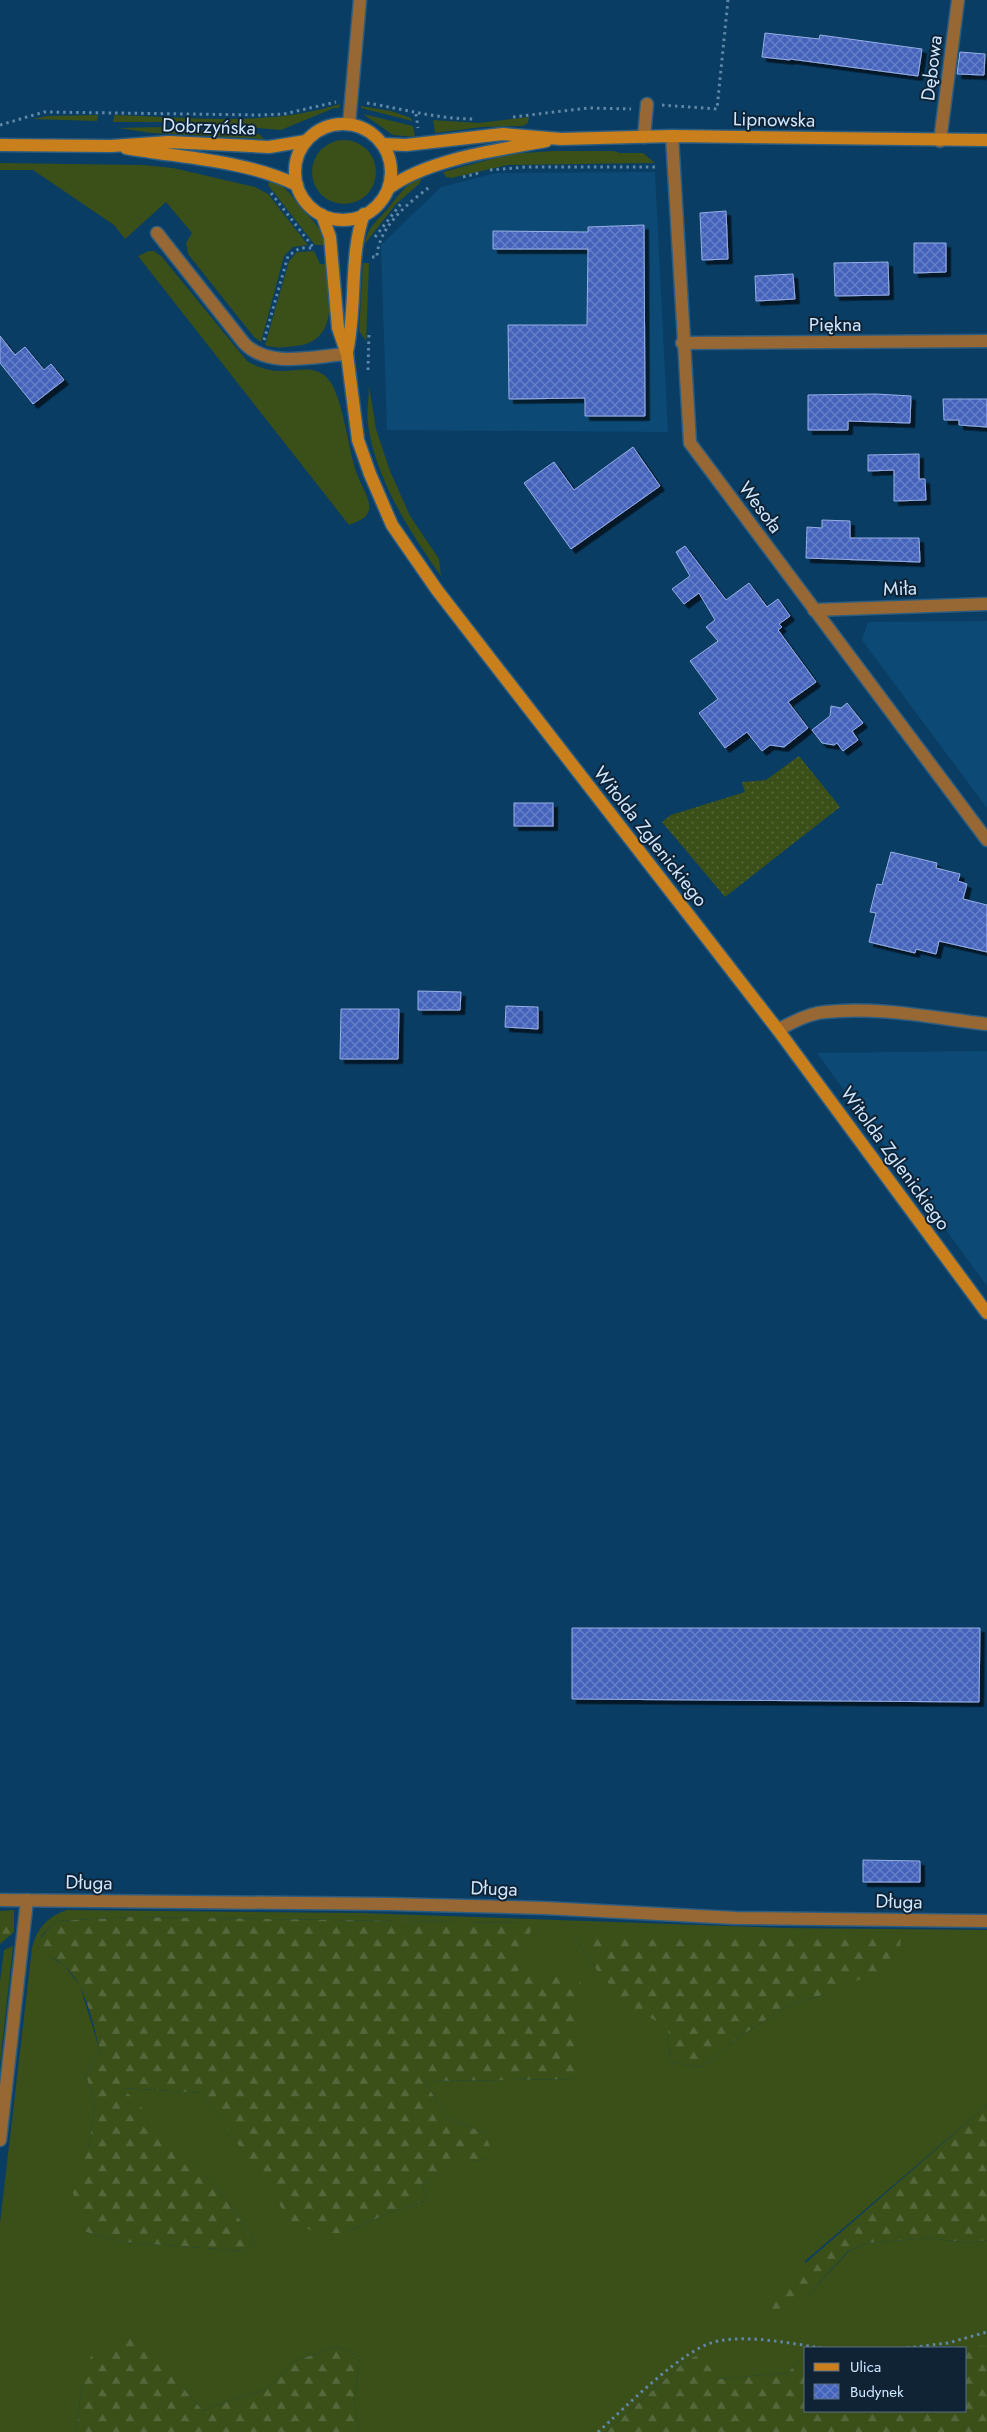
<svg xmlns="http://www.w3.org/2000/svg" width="987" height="2432" font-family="Jost,sans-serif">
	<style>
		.built { fill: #0c4a75 }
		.grass { fill: #3b4f18; fill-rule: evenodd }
		.forest { fill: url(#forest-firs) }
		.garden { fill: url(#garden-dots) }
		.building { fill: url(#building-cross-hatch); stroke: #97aee5; filter: url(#shadow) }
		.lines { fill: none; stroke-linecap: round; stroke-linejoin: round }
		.lane-casing { stroke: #2c5c80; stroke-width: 15 }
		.street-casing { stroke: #2c5c80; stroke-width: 15 }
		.secondary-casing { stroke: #2c5c80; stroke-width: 15 }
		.path { stroke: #5f87a7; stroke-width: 3; stroke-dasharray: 2.5 4; stroke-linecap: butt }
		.lane { stroke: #976833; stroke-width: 12 }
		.street { stroke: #976833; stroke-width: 12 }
		.secondary { stroke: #c97f1b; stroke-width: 12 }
		.labels { text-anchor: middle; stroke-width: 4; stroke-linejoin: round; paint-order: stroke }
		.street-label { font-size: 19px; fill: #cee7ff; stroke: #0f2335 }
	</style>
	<defs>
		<pattern id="forest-firs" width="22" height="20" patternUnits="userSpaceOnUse" patternTransform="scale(1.25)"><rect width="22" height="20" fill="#3b4f18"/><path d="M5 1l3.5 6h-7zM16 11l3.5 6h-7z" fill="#56683b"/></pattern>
		<pattern id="garden-dots" width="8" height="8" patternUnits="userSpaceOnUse" patternTransform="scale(1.25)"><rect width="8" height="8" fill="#3b4f18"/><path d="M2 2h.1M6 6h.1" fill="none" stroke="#56683b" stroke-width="1.8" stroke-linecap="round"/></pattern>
		<pattern id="building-cross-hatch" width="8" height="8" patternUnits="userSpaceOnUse" patternTransform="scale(1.25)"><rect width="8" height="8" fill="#4463bb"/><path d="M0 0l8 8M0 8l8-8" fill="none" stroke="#6681c9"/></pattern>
		<filter id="shadow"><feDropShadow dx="4.5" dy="4.5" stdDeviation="0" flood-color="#0009"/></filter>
	</defs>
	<rect width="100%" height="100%" fill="#093d64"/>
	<g class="built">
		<path d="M655 172 668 432 387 430 381 245 441 187 496 173Z"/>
		<path d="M987 621V808L862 640 868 622Z"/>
		<path d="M987 1051V1286L817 1053Z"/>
	</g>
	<g class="grass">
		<path d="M340 104 339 108H334L281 130 184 122H113L114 115C189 117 267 127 340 104Z"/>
		<path d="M361 106 391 111 411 118 412 121 361 108Z"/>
		<path d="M363 114 413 126 415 137 393 135Z"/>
		<path d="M98 115 97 121 32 119 47 116Z"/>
		<path d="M529 117 528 123 523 126 482 127 435 133 433 120 479 123Z"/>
		<path d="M161 127 259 134 264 139 152 133 118 128Z"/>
		<circle cx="344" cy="172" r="32"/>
		<path d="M553 151H614L620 153H643L655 163 508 165 451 178 446 177 443 172 510 154Z"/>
		<path d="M0 163 143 165 173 168 255 187 268 194 308 245 293 247 284 256 261 342 254 337 188 254 186 243 192 233 166 202 125 239 114 225 33 170H0Z"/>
		<path d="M422 178 419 184 396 204 364 245C369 224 377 222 390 206 401 193 405 184 422 178Z"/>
		<path d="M269 181C287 185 291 196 302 209 313 221 322 228 325 245H315L268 185Z"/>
		<path d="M149 251H154L162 257 247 361C257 367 268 371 279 371 295 372 309 365 324 375 343 388 347 449 357 474 360 484 371 499 369 510 367 519 356 522 349 525L138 256Z"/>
		<path d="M314 251 320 264H326C329 295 340 341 296 346 285 347 275 349 265 345L289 261 297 252Z"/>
		<path d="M363 263H369L366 341 359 331Z"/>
		<path d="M369 386 376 429 390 471 410 516 439 559 441 576C410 532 376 480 368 425 366 413 369 399 369 386Z"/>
		<path d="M67 1910 361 1913 785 1928 987 1930V2105L805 2261 808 2295 849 2251 867 2243 929 2238 971 2243 987 2240V2346L806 2348V2356L787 2373 719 2379 683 2363 606 2432H359L354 2403 360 2357 337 2346 293 2362 266 2390 236 2398 203 2411 184 2389 82 2385 76 2432H0V2223L32 1948C36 1929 48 1916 67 1910ZM132 1917 532 1923 518 1972 578 2079 424 2081 448 2118 484 2133 495 2159C459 2161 451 2162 423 2185L427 2200 386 2214 345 2233H318L292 2222 203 2093 122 2088 222 2194 257 2244 244 2251 124 2242 86 2232 88 2149 95 2106 86 2075 100 2051 80 1986 64 1965 47 1955 41 1936 56 1921ZM574 1936 826 1994 793 2003 740 2036 702 2067 670 2062 668 2028 598 1972Z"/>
		<path d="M13 1946 0 2064V1982L4 1950Z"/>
	</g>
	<g class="forest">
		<path d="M14 1910V1932L0 1944V1911Z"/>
		<path d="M132 1917 533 1923 518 1972 581 1978 578 2079 424 2081 448 2118 484 2133 496 2159C461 2161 450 2163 423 2185L427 2200 386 2214 345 2233H318L292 2223 203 2093 123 2088 222 2194 257 2244 244 2251 124 2242 86 2232 73 2193 88 2149 95 2106 86 2075 100 2051C91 2016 82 1959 38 1954L42 1936 56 1921Z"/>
		<path d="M574 1936 901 1938 898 1963 826 1994 793 2003 740 2036 702 2067 670 2062 668 2028 629 2005 598 1972Z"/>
		<path d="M987 2105V2240L971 2243 929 2238 867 2243 848 2251 808 2295 775 2311 763 2300Z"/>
		<path d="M124 2338 141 2341 160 2353 184 2389 203 2411 236 2398 266 2390 293 2362 337 2346 360 2357 354 2402 359 2432H76L82 2385 91 2356Z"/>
		<path d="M963 2345 987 2346V2432H606L683 2363 699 2354 719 2379 787 2373 806 2356V2411H966V2348H951Z"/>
	</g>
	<path class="garden" d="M799 756 840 807 725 897 662 822 671 815 745 792 742 782 766 780Z"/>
	<g class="building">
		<path d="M765 33 819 39 820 35 922 49 918 76 790 59V60L762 57Z"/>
		<path d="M960 52 985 54 984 75 957 74Z"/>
		<path d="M726 211 728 259 702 260 700 213Z"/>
		<path d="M644 225 645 416H585V398L509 399 508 325H587L588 249H493V231L588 232V227Z"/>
		<path d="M914 243H946V272L914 273Z"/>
		<path d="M888 262 889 295 835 296 834 263Z"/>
		<path d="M793 274 795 299 756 301 755 276Z"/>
		<path d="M0 336 15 355 25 347 44 370 51 364 64 380 33 404 0 363Z"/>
		<path d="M876 394 911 396 910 423 848 421V430H808V395Z"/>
		<path d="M943 399H987V427L959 425V420H944Z"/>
		<path d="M633 447 660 486 571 549 524 483 554 462 574 490Z"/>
		<path d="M919 454V479H925L926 500 894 501V470L868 471V455Z"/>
		<path d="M822 520 850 521V538H919L920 562 806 558 807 527 822 528Z"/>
		<path d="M685 546 726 600 749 583 767 607 778 599 790 616 779 624 782 627 778 630 816 682 788 702 808 728 784 747 770 745 762 751 747 732 725 748 699 713 718 699 690 661 718 641 706 627 715 620 699 593 684 604 672 589 690 576 676 552Z"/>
		<path d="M847 703 863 723 852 731 858 740 843 751 837 743 834 745 822 743 812 730 830 716 831 706 841 708Z"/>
		<rect x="514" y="803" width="39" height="23"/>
		<path d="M891 852 937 863 936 868 960 874 958 881 967 884 963 899 987 905V952L939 941 936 954 916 949 915 953 869 942 876 913 870 912 877 884 882 885Z"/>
		<path d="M418 991 461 992 460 1010H418Z"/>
		<path d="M506 1006 538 1007V1029L505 1027Z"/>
		<path d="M341 1009H399L398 1059H340Z"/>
		<path d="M572 1628H980L979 1702 572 1699Z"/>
		<path d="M863 1860 920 1861V1882H863Z"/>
	</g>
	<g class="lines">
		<g class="lane-casing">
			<g id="lane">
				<path d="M349 124 360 0"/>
				<path d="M644 137 647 104"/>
				<path d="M157 233 244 343C268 369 314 356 347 354"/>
			</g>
		</g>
		<g class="street-casing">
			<g id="street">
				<path d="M672 136 690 443 987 840"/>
				<path d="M940 141 958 0"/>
				<path d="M682 343 987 341"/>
				<path d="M814 610 987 604"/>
				<path d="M778 1030C792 1022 809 1013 825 1012 878 1006 934 1018 987 1024"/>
				<path d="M0 1900 389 1904 544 1908 736 1918 987 1921"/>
				<path d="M0 2140 27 1900"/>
			</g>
		</g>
		<g class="secondary-casing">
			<g id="secondary">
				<circle cx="343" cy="172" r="48"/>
				<path d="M382 144 406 145 503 134 561 139 672 136 987 140"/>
				<path d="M0 145 111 146 169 142 269 147 306 141"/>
				<path d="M126 148C182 158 245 160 297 185"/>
				<path d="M389 188C428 159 498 150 546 141"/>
				<path d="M322 215 330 237 338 328 347 354 358 440 370 474 392 525 437 590 778 1030 987 1313"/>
				<path d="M347 352C357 306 349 255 364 214"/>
			</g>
		</g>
		<g class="path">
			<path d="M367 103C404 109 437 119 474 119"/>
			<path d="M662 105 717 109 728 0"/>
			<path d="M416 114 418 128"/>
			<path d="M513 117 588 108 631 109"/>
			<path d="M0 125 44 112 260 115 284 114 336 102"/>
			<path d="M490 170 526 167H658"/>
			<path d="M463 177 479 173"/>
			<path d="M271 193 313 247"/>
			<path d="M375 237 403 201"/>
			<path d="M372 257H377C378 227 408 203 431 186"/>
			<path d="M264 340 288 256 300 248H314"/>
			<path d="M368 370 369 332"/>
			<path d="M907 2348 948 2343 987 2332"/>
			<path d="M598 2432C625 2408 684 2347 718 2341 750 2335 789 2343 821 2348"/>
		</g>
		<use href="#lane" class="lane"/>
		<use href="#street" class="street"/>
		<use href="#secondary" class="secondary"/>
	</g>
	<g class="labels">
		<g class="street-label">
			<text transform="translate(931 68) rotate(-83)" y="7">Dębowa</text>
			<text transform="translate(774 119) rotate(1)" y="7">Lipnowska</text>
			<text transform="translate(209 126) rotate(2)" y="7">Dobrzyńska</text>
			<text x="835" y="331">Piękna</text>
			<text transform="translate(761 507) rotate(53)" y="7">Wesoła</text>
			<text transform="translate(900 588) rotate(-2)" y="7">Miła</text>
			<text transform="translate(651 836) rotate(52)" y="7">Witolda Zglenickiego</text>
			<text transform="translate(896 1158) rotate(54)" y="7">Witolda Zglenickiego</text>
			<text transform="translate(89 1882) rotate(1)" y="7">Długa</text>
			<text transform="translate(494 1888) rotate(2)" y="7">Długa</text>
			<text transform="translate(899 1901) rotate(1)" y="7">Długa</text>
		</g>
	</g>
	<rect x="804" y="2347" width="162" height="65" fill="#0f2335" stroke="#5b7186"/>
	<rect x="814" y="2363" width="25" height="8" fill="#c97f1b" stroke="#5b7186"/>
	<text x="850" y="2372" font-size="15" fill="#cee7ff">Ulica</text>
	<rect x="814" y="2384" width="25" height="15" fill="url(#building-cross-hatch)" stroke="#5b7186"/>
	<text x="850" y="2397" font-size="15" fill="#cee7ff">Budynek</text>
</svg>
